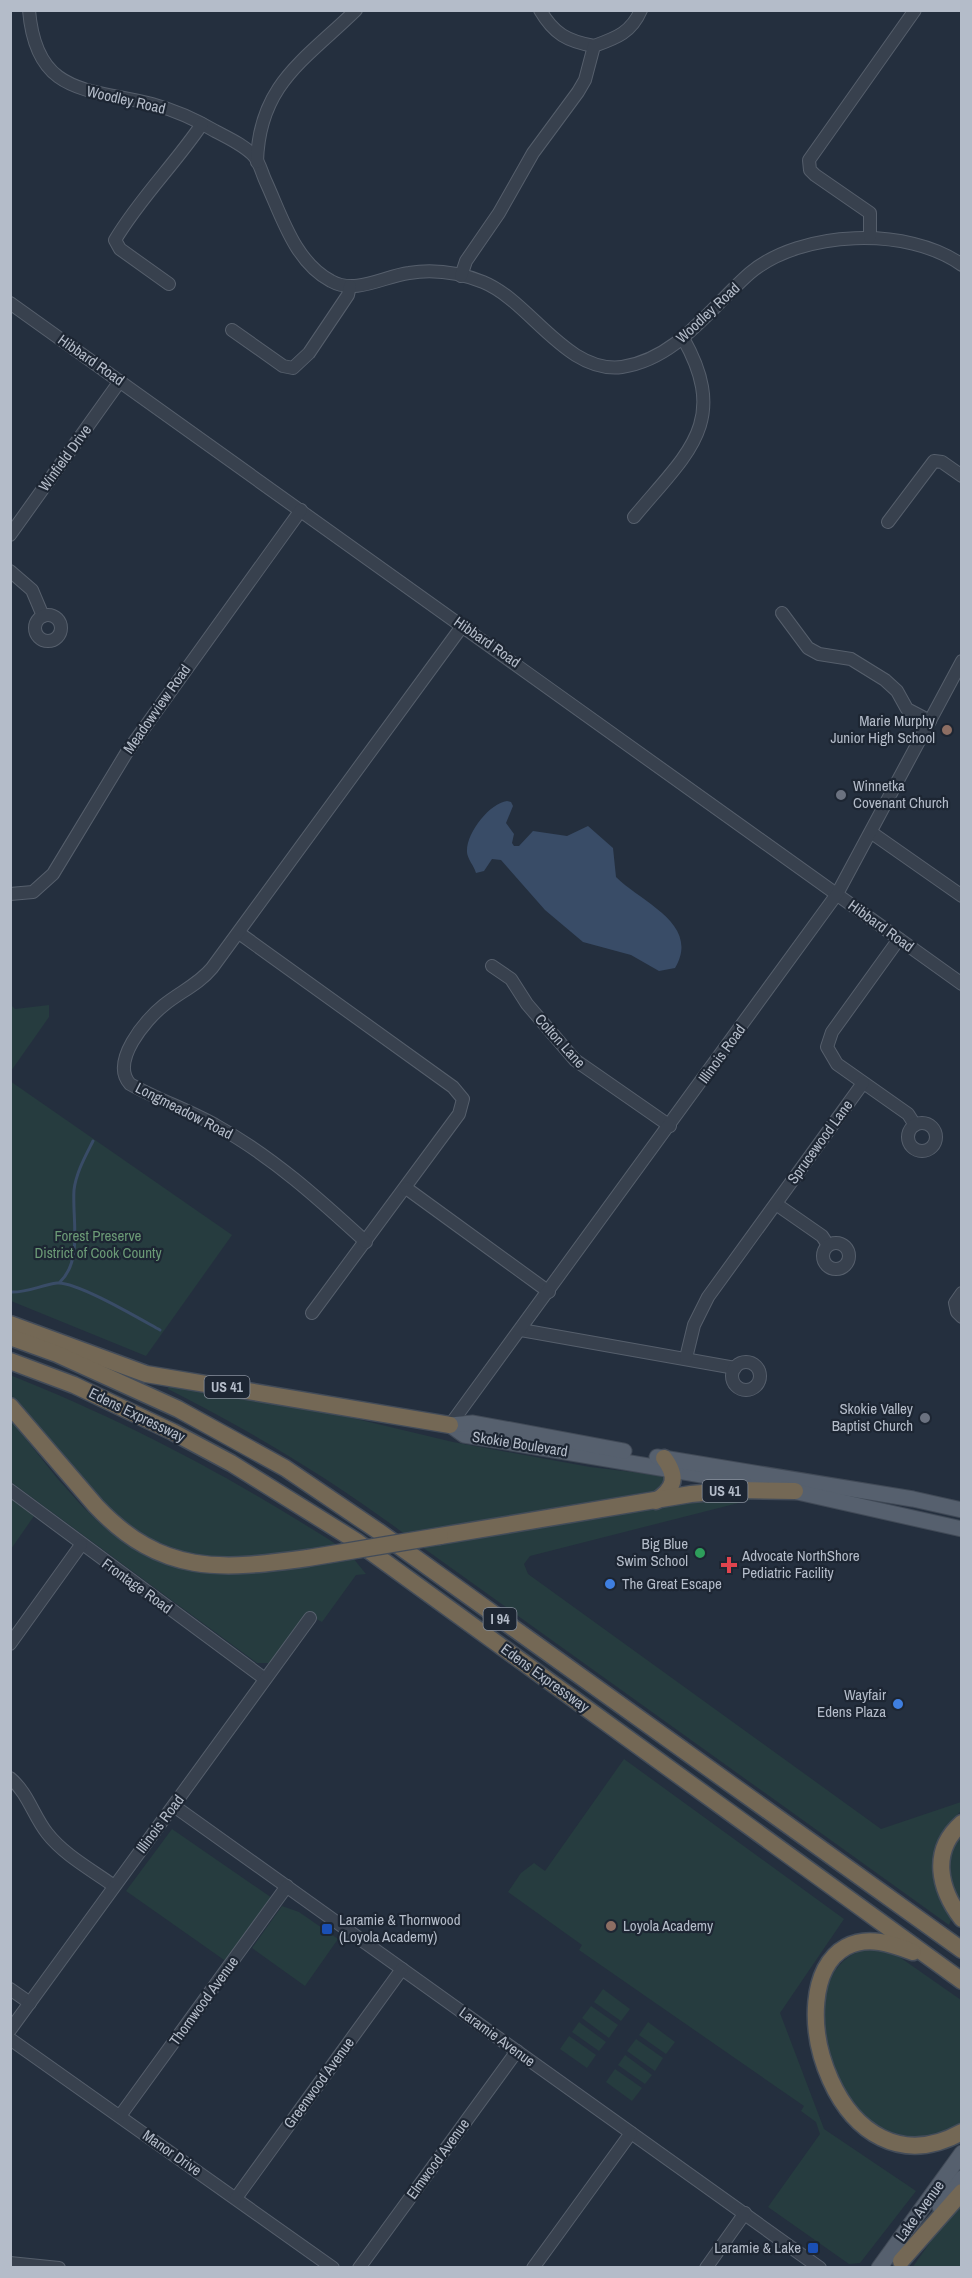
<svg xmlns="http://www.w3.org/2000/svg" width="972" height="2278" font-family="'Archivo Narrow',sans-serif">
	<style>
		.green { fill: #263c3f }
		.water { fill: #394c67 }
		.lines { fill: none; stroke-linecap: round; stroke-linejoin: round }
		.stream { stroke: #394c67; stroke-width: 3 }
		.minor-casing { stroke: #565f6c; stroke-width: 14 }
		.major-casing { stroke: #414a57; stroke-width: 17 }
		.highway-casing { stroke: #434c59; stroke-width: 19 }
		.minor { stroke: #38414e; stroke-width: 12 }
		.major { stroke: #56606e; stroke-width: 15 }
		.highway { stroke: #746855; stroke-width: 16 }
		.highway-bridge-casing { stroke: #434c59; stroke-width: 19; stroke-linecap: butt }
		.highway-bridge { stroke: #746855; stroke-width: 16 }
		.education-dot { fill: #8d6e63; stroke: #1d2633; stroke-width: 2 }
		.worship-dot { fill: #6b7280; stroke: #1d2633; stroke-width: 2 }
		.leisure-dot { fill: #2e9e5b; stroke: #1d2633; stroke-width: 2 }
		.health-dot { fill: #e0444e; stroke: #1d2633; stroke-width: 2 }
		.shop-dot { fill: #3f7fe0; stroke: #1d2633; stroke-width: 2 }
		.transit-dot { fill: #1a4fb4; stroke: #1d2633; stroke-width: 2 }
		.labels { text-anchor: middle; stroke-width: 4.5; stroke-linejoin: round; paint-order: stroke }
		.shield { fill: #1d2633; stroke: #878f9c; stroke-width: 1.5 }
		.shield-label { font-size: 14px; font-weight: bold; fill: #b4bcc9 }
		.street-label { font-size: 15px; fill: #b4bcc9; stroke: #1d2633 }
		.poi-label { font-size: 15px; fill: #b4bcc9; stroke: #1d2633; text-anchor: end }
		.park-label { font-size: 15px; fill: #6b9a76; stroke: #1d2633 }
	</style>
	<rect width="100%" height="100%" fill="#242f3e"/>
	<g class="green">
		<path d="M11 1005 15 1009 49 1005V1017L11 1071Z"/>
		<path d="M10 1081 232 1235 146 1356 11 1301Z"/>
		<path d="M10 1375C130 1423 231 1477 339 1546L236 1560 193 1555 150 1539 111 1512 11 1396Z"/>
		<path d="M169 1383 302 1406 453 1442 590 1467 658 1475 666 1479 659 1490 406 1535C331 1479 251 1431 168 1389Z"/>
		<path d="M10 1419 57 1478 83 1507 104 1527 126 1542 196 1571 219 1574 272 1571 353 1558 366 1574 356 1575 322 1622 307 1614 270 1663H257L11 1482Z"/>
		<path d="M742 1494 762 1497 530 1556 524 1564 528 1574 881 1829 961 1802V1811C924 1846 927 1877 952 1918L949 1925 422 1547Z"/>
		<path d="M11 1497 34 1516 11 1549Z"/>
		<path d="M624 1759 844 1919 780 2013 824 2129 916 2191 860 2263 849 2264 768 2207 820 2134 816 2122 801 2111 804 2106 579 1950 582 1945 508 1892 521 1873 534 1863 545 1871Z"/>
		<path d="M172 1829 272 1898 227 1962 126 1891Z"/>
		<path d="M961 1831V1907C947 1881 944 1857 961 1831Z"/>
		<path d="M282 1906 299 1912 338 1939 305 1986 252 1948Z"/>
		<path d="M867 1948 889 1951 898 1956 961 2000V2123C858 2198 764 1980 867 1948Z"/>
		<path d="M603 1989 630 2009 621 2021 594 2002Z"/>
		<path d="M591 2006 618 2025 609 2038 582 2018Z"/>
		<path d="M579 2022 606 2042 599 2051 572 2032Z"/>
		<path d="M648 2022 675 2042 666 2054 639 2035Z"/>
		<path d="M569 2036 596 2055 587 2068 560 2049Z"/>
		<path d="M636 2039 663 2058 655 2071 627 2051Z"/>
		<path d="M625 2055 652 2075 645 2084 618 2065Z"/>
		<path d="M615 2069 642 2088 632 2101 606 2082Z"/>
		<path d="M961 2201 960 2267 912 2268 950 2214Z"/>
	</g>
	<path class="water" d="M507 801 511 802 513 806 506 823 514 834 512 843 514 846H519L533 831 567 836 588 826 613 848 616 877C642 903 701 924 675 968L659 971 631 955 583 942 545 910 501 860 492 859 484 871 476 873C474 866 467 858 467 852 466 833 490 803 507 801Z"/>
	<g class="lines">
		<g class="stream">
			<path d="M60 1282C83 1260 72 1219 74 1190 76 1173 85 1157 93 1141"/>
			<path d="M10 1292C27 1293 41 1285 57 1283 76 1281 140 1319 160 1330"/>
		</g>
		<g class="minor-casing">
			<g id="minor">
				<path d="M29 10C36 96 88 88 152 104 174 110 195 119 215 131 228 138 244 145 254 156 260 163 262 174 266 182 282 217 295 262 331 281 356 295 384 276 409 273 434 269 460 273 483 282 530 301 566 374 622 367 677 359 711 307 750 273 801 230 908 226 962 265"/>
				<path d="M540 10C554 34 567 41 594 46"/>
				<path d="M257 162C259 84 305 60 356 10"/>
				<path d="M870 237V213L815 175 810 170 809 160 915 10"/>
				<path d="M461 276 466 261 499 213 533 153 578 92 585 80 594 46C616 38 631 33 641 10"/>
				<path d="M169 284 120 249 115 240C140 198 175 164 202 124"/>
				<path d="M10 303 962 984"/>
				<path d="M232 330 283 366 293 368 309 353 348 295 350 286"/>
				<path d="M634 517C686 454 731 423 683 338"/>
				<path d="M888 522 934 461 942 462 962 476"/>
				<path d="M10 535 120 381"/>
				<path d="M10 571 32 590 43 616"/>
				<path d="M782 613 808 648 819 654 851 659 885 680 897 691 907 709 930 721"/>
				<circle cx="48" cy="628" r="13"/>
				<path d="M872 833 962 896"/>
				<path d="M10 894 33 892 53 874 127 752 301 510"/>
				<path d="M239 933 453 1087 463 1099 459 1114 312 1313"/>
				<path d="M899 939 832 1032 827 1047 837 1064 908 1114 915 1125"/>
				<path d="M492 966 511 979 527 1004 575 1060 670 1126"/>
				<circle cx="922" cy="1137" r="14"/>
				<path d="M406 1188 549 1292"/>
				<path d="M776 1204 822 1236 828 1245"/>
				<path d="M366 1242C319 1199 273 1157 217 1126 189 1110 158 1100 130 1084 110 1062 145 1020 164 1005 180 992 199 984 212 968L463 625"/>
				<circle cx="836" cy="1256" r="13"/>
				<path d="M962 1293 955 1303 957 1312 962 1317"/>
				<path d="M521 1330 735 1368"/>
				<path d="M686 1358 694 1325 708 1297 863 1083"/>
				<circle cx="746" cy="1376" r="14"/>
				<path d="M450 1425 837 894 962 661"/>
				<path d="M10 1490 265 1679"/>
				<path d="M10 1644 81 1545"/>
				<path d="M10 1778C28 1793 33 1815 47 1833 64 1855 92 1870 114 1886"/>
				<path d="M174 1806 820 2268"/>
				<path d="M10 1989 30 2003"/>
				<path d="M10 2030 310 1618"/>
				<path d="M10 2039 333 2268"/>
				<path d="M120 2116 287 1886"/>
				<path d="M236 2198 402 1969"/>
				<path d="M10 2263 59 2268"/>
				<path d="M359 2268 517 2051"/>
				<path d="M533 2268 631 2133"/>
				<path d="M706 2268 745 2213"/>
			</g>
		</g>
		<g class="major-casing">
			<g id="major">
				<path d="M450 1425 464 1435 761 1485"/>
				<path d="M450 1425 473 1423 624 1451"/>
				<path d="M657 1457 913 1499 962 1510"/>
				<path d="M784 1489 962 1529"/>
				<path d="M940 2207 962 2178"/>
				<path d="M879 2268 962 2153"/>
			</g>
		</g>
		<g class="highway-casing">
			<g id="highway">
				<path d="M10 1324 146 1374 450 1425"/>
				<path d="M10 1337 57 1354 178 1409 285 1468 378 1531 962 1950"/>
				<path d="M10 1361 74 1385 173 1432 231 1463 356 1541 962 1981"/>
				<path d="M10 1406 96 1506C162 1576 221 1570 308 1558"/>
				<path d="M656 1501C675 1488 678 1477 664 1458"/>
				<path d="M440 1536 691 1494 737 1490 795 1491"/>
				<path d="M962 1823C930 1851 939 1889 962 1919"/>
				<path d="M913 1952C892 1944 868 1935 846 1947 774 1986 838 2201 962 2132"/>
				<path d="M901 2261 962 2192"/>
			</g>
		</g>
		<use href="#minor" class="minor"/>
		<use href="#major" class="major"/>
		<use href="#highway" class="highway"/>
		<g class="highway-bridge-casing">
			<path id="highway-bridge" d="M308 1558 440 1536"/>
		</g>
		<use href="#highway-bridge" class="highway-bridge"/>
	</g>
	<g class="education-dot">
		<circle cx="947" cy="730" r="6"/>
		<circle cx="611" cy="1926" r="6"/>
	</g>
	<g class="worship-dot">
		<circle cx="841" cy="795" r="6"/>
		<circle cx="925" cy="1418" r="6"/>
	</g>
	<circle class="leisure-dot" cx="700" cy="1553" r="6"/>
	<path class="health-dot" d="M726 1556h6v6h6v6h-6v6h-6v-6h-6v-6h6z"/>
	<g class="shop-dot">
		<circle cx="610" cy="1584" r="6"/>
		<circle cx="898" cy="1704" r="6"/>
	</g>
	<g class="transit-dot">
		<rect x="321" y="1923" width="12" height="12" rx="3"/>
		<rect x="807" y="2242" width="12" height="12" rx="3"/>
	</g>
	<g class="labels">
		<g class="shield">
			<rect x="204.5" y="1376" width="45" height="22" rx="4.5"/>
			<rect x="702.5" y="1480" width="45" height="22" rx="4.5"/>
			<rect x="483.5" y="1608" width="33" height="22" rx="4.5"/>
		</g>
		<g class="shield-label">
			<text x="227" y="1392">US 41</text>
			<text x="725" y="1496">US 41</text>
			<text x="500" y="1624">I 94</text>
		</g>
		<g class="street-label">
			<text transform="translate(126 100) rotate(13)" y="5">Woodley Road</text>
			<text transform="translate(708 313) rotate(-43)" y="5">Woodley Road</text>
			<text transform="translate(91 360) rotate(35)" y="5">Hibbard Road</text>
			<text transform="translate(65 458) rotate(-54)" y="5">Winfield Drive</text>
			<text transform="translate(487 642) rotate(35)" y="5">Hibbard Road</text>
			<text transform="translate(157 709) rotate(-55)" y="5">Meadowview Road</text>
			<text transform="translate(881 926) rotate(36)" y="5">Hibbard Road</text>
			<text transform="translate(560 1041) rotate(48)" y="5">Colton Lane</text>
			<text transform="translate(722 1054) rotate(-54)" y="5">Illinois Road</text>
			<text transform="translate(184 1111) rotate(27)" y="5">Longmeadow Road</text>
			<text transform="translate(820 1142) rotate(-54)" y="5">Sprucewood Lane</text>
			<text transform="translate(137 1415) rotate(26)" y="5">Edens Expressway</text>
			<text transform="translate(520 1444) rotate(9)" y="5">Skokie Boulevard</text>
			<text transform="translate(137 1586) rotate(36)" y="5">Frontage Road</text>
			<text transform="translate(545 1678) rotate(36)" y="5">Edens Expressway</text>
			<text transform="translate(160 1824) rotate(-53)" y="5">Illinois Road</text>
			<text transform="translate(204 2001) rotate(-54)" y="5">Thornwood Avenue</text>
			<text transform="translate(497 2037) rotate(36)" y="5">Laramie Avenue</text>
			<text transform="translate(319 2083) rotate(-54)" y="5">Greenwood Avenue</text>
			<text transform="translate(172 2153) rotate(35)" y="5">Manor Drive</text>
			<text transform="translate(438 2159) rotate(-54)" y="5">Elmwood Avenue</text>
			<text transform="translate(920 2211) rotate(-54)" y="5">Lake Avenue</text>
		</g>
		<g class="poi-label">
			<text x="935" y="726">Marie Murphy<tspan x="935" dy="17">Junior High School</tspan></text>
			<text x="853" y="791" text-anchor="start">Winnetka<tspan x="853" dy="17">Covenant Church</tspan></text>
			<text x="913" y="1414">Skokie Valley<tspan x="913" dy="17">Baptist Church</tspan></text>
			<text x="688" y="1549">Big Blue<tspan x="688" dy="17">Swim School</tspan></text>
			<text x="742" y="1561" text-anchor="start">Advocate NorthShore<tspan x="742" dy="17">Pediatric Facility</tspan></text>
			<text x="622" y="1589" text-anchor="start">The Great Escape</text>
			<text x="886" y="1700">Wayfair<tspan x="886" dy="17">Edens Plaza</tspan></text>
			<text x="339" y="1925" text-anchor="start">Laramie &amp; Thornwood<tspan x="339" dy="17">(Loyola Academy)</tspan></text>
			<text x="623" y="1931" text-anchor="start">Loyola Academy</text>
			<text x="801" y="2253">Laramie &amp; Lake</text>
		</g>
		<g class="park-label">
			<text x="98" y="1241">Forest Preserve<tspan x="98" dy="17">District of Cook County</tspan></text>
		</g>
	</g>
	<rect width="972" height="2278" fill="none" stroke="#b4bcc9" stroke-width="24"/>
</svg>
